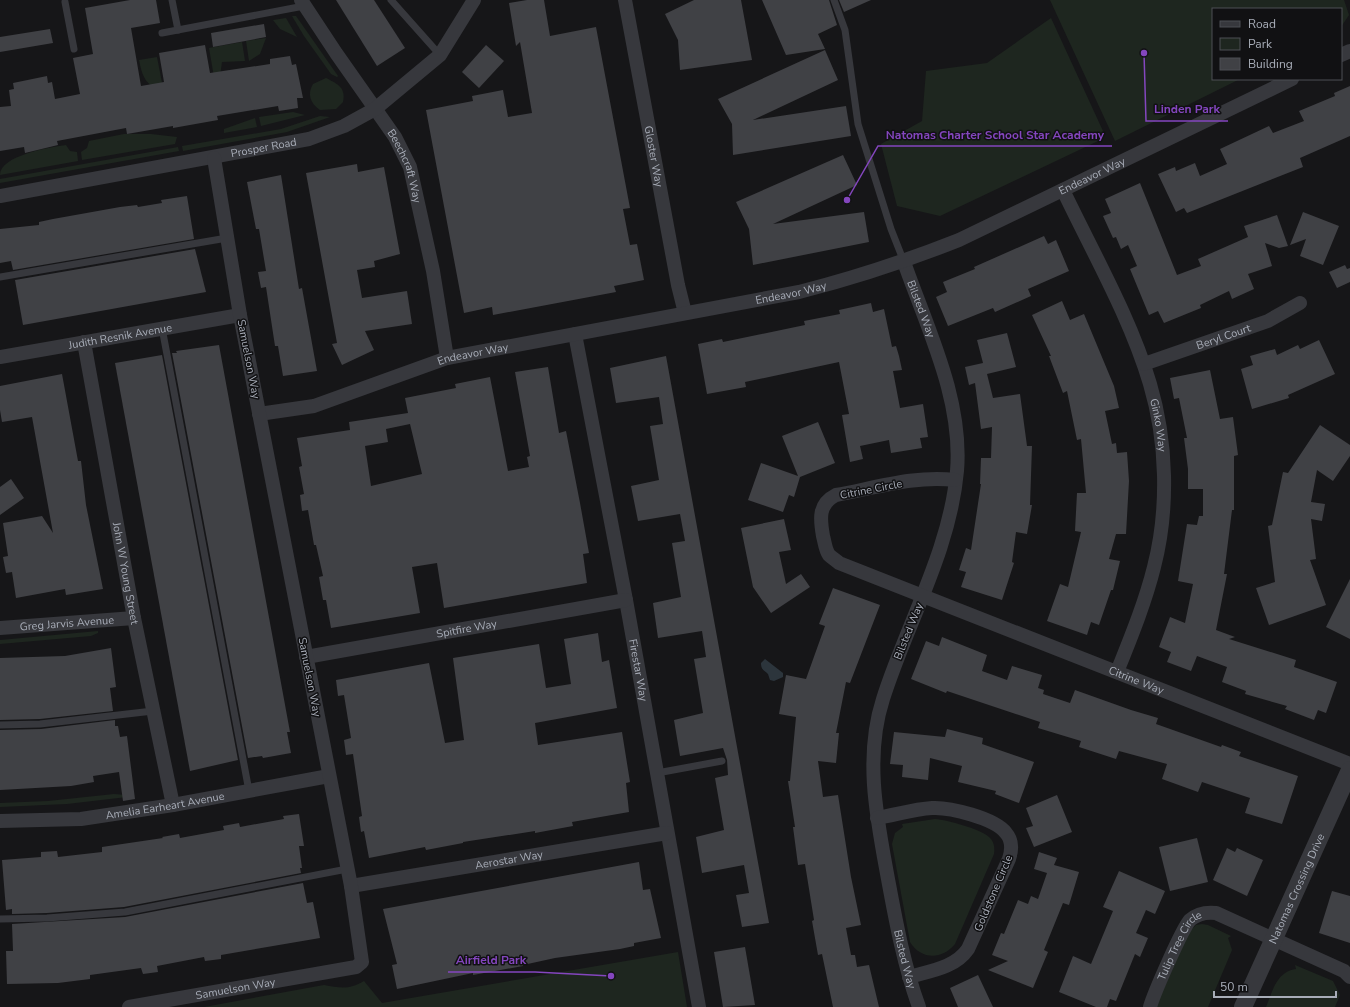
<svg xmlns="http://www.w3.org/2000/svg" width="1350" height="1007" font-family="'Nunito Sans',sans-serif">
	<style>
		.green { fill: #1e261f }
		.water { fill: #2c353c }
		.building { fill: #404145; fill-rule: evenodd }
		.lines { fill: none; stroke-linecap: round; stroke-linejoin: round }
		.service { stroke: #37383d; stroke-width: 7 }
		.minor { stroke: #37383d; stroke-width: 14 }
		.tertiary { stroke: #37383d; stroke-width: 18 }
		.labels { text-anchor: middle; stroke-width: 3; stroke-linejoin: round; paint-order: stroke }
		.street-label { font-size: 11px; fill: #a8adb8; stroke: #111113 }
		.leader { fill: none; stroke: #8446be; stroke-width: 1.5 }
		.callout-dot { fill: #8446be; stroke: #111113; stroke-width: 1.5 }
		.callout-label { font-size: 12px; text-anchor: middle; font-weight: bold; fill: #8446be; stroke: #111113; stroke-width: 3; stroke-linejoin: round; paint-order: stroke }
	</style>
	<rect width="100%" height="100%" fill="#161618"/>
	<g class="green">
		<path d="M1050 0H1344L1349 15 1341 27V9H1213V79H1240L1115 141Z"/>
		<path d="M292 16H296L338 76 337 77 331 74 304 36Z"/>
		<path d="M286 18 297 37 280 29 273 20Z"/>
		<path d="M1051 18 1103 131 1098 141 940 216 897 206 881 144 922 121 926 71 987 63Z"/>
		<path d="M266 38 260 54 249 61 246 41Z"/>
		<path d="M242 42 245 61 222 62 220 76 215 83 209 48Z"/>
		<path d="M157 57 164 93C146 84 143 80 139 60Z"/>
		<path d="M326 78C338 84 346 88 343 102L336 109 320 110C310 103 307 94 313 84Z"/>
		<path d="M293 112 305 115 261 126 259 117Z"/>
		<path d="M320 116 330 117 287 132 183 151 182 146 281 129Z"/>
		<path d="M255 118 257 127 224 133V129Z"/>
		<path d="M124 134H151L177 137 175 144 82 160 81 152 87 148 89 141Z"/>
		<path d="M66 145 70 151 77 152 78 161 0 175C0 155 52 147 66 145Z"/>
		<path d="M178 147 179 151 0 183V179Z"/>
		<path d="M98 631V633L91 636 0 644V640Z"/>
		<path d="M114 794 126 795 127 797 67 804 0 807V803L48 801Z"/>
		<path d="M935 819C947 820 981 829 989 837 994 841 995 848 994 854L955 944C942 960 921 960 910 942L892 844 895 833 903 827 902 824Z"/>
		<path d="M1202 924 1208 925 1231 936 1228 938 1232 950 1208 1007H1156L1187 934 1196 925Z"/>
		<path d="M678 952 687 1007H204L324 985C340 988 349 990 364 981L382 1003Z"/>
		<path d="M1295 965 1333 981 1340 995 1335 1007H1266C1273 991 1276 972 1296 969Z"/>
	</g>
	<path class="water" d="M765 659 783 673V677L774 681 770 680 768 674C764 670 761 670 761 663Z"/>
	<g class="building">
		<path d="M130 0H156L160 23 131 28 141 86 164 82 159 53 205 45 210 73 270 64V59L290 56 292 65 296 64 303 98H297L298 108 279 111 278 106 217 116 218 120 173 128V126L127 134 126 128 57 141 58 145 25 153 24 147 0 151V107L11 106 9 90 14 89 13 83 47 76 48 83 52 82 55 99 80 94 73 58 93 54 85 8Z"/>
		<path d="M336 0H374L405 48 377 66Z"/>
		<path d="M527 0H544L550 36 596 27 630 208 623 209 630 245 637 244 644 280 614 286 616 292 493 315 492 307 464 313 426 110 473 101 472 96 503 90 508 117 532 113 520 42 516 46 509 3Z"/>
		<path d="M694 0H741L752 60 680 70 678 40 665 14Z"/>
		<path d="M762 0H829L837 25 818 34 825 49 786 55Z"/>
		<path d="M839 0H871L844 12Z"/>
		<path d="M264 24 266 37 213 47 211 33Z"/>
		<path d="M50 29 53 43 0 52V37Z"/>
		<path d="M486 45 504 61 479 88 462 72Z"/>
		<path d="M825 50 838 80 753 120 846 106 851 136 733 155 732 124 718 99Z"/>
		<path d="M1350 86V136L1300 158 1303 167 1187 213 1184 208 1176 212 1158 174 1175 167 1176 171 1195 163 1200 176 1227 164 1220 149 1269 126 1273 133 1304 121 1299 111 1335 96 1334 93Z"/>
		<path d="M843 155 857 185 773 224 864 212 869 242 753 265 749 229 736 202Z"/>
		<path d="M357 164 358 172 384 167 400 254 374 261 375 267 357 270 362 298 407 291 412 324 365 331 374 350 342 365 332 344 337 343 306 173Z"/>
		<path d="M281 175 299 289 302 288 317 371 283 376 278 346H275L266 287 261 288 258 272 266 271 259 229H256L247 182Z"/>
		<path d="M1140 183 1177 275 1201 266 1198 259 1248 237 1244 226 1277 215 1288 246 1279 248 1265 243 1272 266 1248 274 1254 289 1232 299 1229 291 1200 305 1201 308 1164 323 1158 311 1149 315 1130 269 1137 266 1128 245 1121 249 1116 237 1113 238 1103 216 1111 213 1105 199Z"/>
		<path d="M187 196 194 239 13 270 11 261 0 263V229L39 225V222L53 219 120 207 137 205 138 207 162 203 161 200Z"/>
		<path d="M1303 212 1339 226 1323 265 1300 256 1306 239 1290 245Z"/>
		<path d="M1044 236 1048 244 1056 240 1069 271 1028 289 1031 296 995 312 993 308 948 326 936 297 947 292 943 282 975 269 974 267Z"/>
		<path d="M195 249 206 292 23 325 15 280Z"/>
		<path d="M1345 265 1347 269 1350 268V282L1337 288 1329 272Z"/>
		<path d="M1062 301 1070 320 1084 314 1114 386 1119 408 1105 411 1112 444 1116 443 1117 453 1127 452 1129 481 1126 534H1116L1109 559 1120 561 1113 590H1111L1099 625 1091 622 1087 635 1047 621 1060 584 1068 587 1081 532 1075 531 1077 493H1086L1081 439 1077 440 1067 391 1063 393 1049 356H1051L1032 315Z"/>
		<path d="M871 303 873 312 884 309 892 347 896 346 899 356 902 370 893 371 900 408 923 404 928 437 920 438 922 448 891 453 889 440 860 446 863 459 850 462 842 415 849 414 839 362 745 382 746 387 707 394 698 344 722 339 723 342 805 325 804 321 840 314 839 310Z"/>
		<path d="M1007 333 1016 367 987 374 993 398 1020 394 1027 446H1032L1030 505H1032L1027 534 1016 532 1012 562 1014 563 1002 600 961 587 966 572 959 570 966 548 971 550 981 484H980L981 458H991L992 427 981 429 975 383 969 385 965 367 983 363 977 340Z"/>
		<path d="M1319 340 1335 374 1288 395 1289 398 1252 409 1241 369 1253 365 1250 356 1275 349 1277 355 1298 345 1300 349Z"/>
		<path d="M219 345 290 732H287L291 753 263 758 262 756 248 758 172 353H177L176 351Z"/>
		<path d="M162 355 238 760 190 771 115 363Z"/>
		<path d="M666 356 769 923 742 927 736 895 749 893 744 865 702 873 696 837 724 830 715 778 728 775 727 760 723 748 680 756 674 720 703 713 694 659 706 657 702 631 658 638 653 603 681 597 672 543 685 541 680 514 638 521 631 486 659 480 650 426 663 424 659 397 616 403 610 368Z"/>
		<path d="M548 367 559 433 566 431 580 503 589 553 583 554 587 583 444 608 437 563 412 567 420 613 331 628 326 600H323L319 577 323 576 316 545H314L308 510 302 511 300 495 304 494 299 467 302 466 297 438 350 430 349 422 408 413 405 398 456 388 455 384 490 377 508 471 529 467 527 457 530 456 515 372ZM410 424 422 474 371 486 365 446 388 442 386 429Z"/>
		<path d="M1210 370 1220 419 1233 417 1238 455 1234 456V510H1232L1224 574H1227L1216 630 1235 637 1229 639 1296 660 1294 667 1337 682 1326 713 1318 710 1314 720 1285 709 1287 706 1245 694 1246 691 1222 682 1227 667 1197 656 1191 671 1167 662 1171 652 1159 647 1170 617 1185 623 1193 584 1178 581 1187 524 1197 525 1199 516H1203V489H1188V469L1184 438H1187L1179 398 1174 399 1170 378Z"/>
		<path d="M62 374 78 461H81L86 505 103 589 66 595 65 589 16 598 12 572 6 573 3 557 8 556 3 523 42 516 53 533 32 417 2 422 0 410V386Z"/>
		<path d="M818 422 835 463 800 477 794 497 789 495 783 512 748 500 761 463 798 476 782 436Z"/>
		<path d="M1320 425 1350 445V456L1333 481 1317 470 1311 502 1325 504 1322 521 1311 519 1316 559 1310 560 1326 605 1269 625 1256 588 1275 582 1268 526 1272 525 1283 472 1288 473Z"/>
		<path d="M11 479 24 498 0 515V487Z"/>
		<path d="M784 519 791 550 779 552 786 584 801 574 810 587 771 613 753 587 741 528Z"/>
		<path d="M1350 579V639L1326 627Z"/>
		<path d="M833 588 880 605 850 683 846 682 836 733H839L836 763 818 761 823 797 838 795 851 877 861 925 846 928 851 955H855L857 967 869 965 879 1007H833L822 954 818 955 812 921 814 920 805 864 798 865 793 827H795L788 781H790L796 717 779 714 786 675 806 679 825 626 819 624Z"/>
		<path d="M598 633 602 662 609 660 617 708 535 723 538 745 622 732 630 782 626 783 629 812 572 822 573 826 535 833V831L463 842V843L426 850 425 847 369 858 364 831 361 832 359 817 362 816 353 754 346 755 344 740 351 738 344 695 338 696 336 680 429 663 445 743 464 740 453 658 539 644 546 688 571 684 564 639Z"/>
		<path d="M942 637 987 655 982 671 1007 680 1012 666 1042 675 1038 688 1044 690 1043 694 1070 703 1075 690 1131 710 1158 718 1156 724 1221 747 1222 745 1241 752 1239 756 1298 776 1282 824 1245 813 1250 798 1202 782 1198 792 1162 779 1167 764 1119 751 1116 759 1079 747 1081 741 1038 728 1040 722 947 691 946 693 911 679 926 641 939 646Z"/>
		<path d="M111 648 116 687 110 688 113 711 40 719 0 720V658L65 656Z"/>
		<path d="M115 720V726H118L120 737 127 736 135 799 123 801 119 772 93 776 94 782 71 786 0 790V730L41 729Z"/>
		<path d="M947 729 983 738 982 744 1034 762 1019 803 995 794 996 791 958 782 962 766 930 758 928 780 902 777 903 765 890 764 894 732 945 737Z"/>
		<path d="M1057 795 1072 832 1034 847 1026 828 1033 826 1026 808Z"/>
		<path d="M299 814 304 846H299L302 868H300L301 873 124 907 47 913 12 914V909L6 910 2 860 41 857V852L57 851 58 857 102 852V847L163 838 162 837 179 834 180 838 224 830 223 826 239 823 240 827 284 819 283 816Z"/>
		<path d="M1197 838 1208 882 1170 891 1159 847Z"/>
		<path d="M1227 848 1235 852 1237 848 1263 860 1247 896 1213 880Z"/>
		<path d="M1039 852 1057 858 1054 865 1079 872 1069 905 1063 903 1044 950 1048 952 1033 988 988 970 1008 961 992 955 1001 933 1004 934 1018 900 1028 904 1031 896 1038 899 1047 873 1034 869Z"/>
		<path d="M639 862 643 890 650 889 661 938 634 943V946L620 949 555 958 523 965V966L473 975V973L397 989 392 965 397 964 383 909Z"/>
		<path d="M1119 871 1165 891 1155 914 1146 910 1136 933 1148 938 1140 957 1135 954 1116 1001 1110 999 1107 1007H1096L1059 992 1073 956 1091 964 1113 911 1103 907Z"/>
		<path d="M303 883 307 903 313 902 320 938 221 955V959L205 961 204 957 157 966 158 972 143 974 141 968 90 975V979L58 983 7 984 6 951H13L12 924 125 917Z"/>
		<path d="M1332 891 1350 896V943L1319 933Z"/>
		<path d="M745 947 755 1005 723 1007 714 952Z"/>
		<path d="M978 975 993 1007H958L950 988Z"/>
	</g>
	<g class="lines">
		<g class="service">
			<path d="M172 0 178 30"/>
			<path d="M391 0 440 55"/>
			<path d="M834 0 845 30 858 124 891 229 904 262"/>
			<path d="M65 2 74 49"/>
			<path d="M162 33 304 6"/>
			<path d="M0 277 227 238"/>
			<path d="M162 328 249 791"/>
			<path d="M0 725 40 724 153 711"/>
			<path d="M657 773 722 761"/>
			<path d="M0 919 47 918 125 912 347 869"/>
		</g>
		<g class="minor">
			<path id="s1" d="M301 0 336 53 395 137 410 167 433 271 447 358"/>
			<path id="s2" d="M625 0 678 285 685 313"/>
			<path d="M1341 55 1350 51"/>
			<path id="s3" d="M1063 190C1093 253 1130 317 1150 384 1167 441 1169 509 1154 567 1145 603 1131 637 1117 672"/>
			<path id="s4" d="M0 196 309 139 344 126 375 109 440 55 474 0"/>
			<path id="s5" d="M904 262C927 328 963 399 957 471 950 551 907 623 883 699 864 758 877 819 888 879 896 922 904 966 919 1007"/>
			<path id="s6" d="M575 334 626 600 699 1007"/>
			<path id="s7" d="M84 342 134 618 173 805"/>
			<path id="s8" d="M0 357 240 315"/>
			<path id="s9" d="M1144 364 1268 321 1300 303"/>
			<path id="s10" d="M259 414 314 406 447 358 799 292C854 278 906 261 959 240L1292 79"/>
			<path id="s11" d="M955 480C916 475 875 488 836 495 818 504 820 519 823 536 825 543 825 549 829 555 832 558 836 560 839 563L1350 764"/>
			<path id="s12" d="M0 628 134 618"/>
			<path id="s13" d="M306 657 626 600"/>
			<path d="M877 818C895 815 914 809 932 808 949 807 995 818 1006 833 1012 840 1012 850 1009 859L968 949C955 968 930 971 909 977"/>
			<path id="s14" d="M0 821 81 819 173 805 329 776"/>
			<path id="s15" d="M351 886 667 833"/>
			<path id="s16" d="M129 1007 356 967 362 962 351 886 240 315 214 158"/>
			<path id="s17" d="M1150 1007C1154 993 1182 929 1190 920 1198 913 1207 912 1216 913L1344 971 1350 977"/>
		</g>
		<path class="tertiary" id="s18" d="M1243 1007 1350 770"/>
	</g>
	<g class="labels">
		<g class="street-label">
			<text dy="4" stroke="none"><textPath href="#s4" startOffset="268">Prosper Road</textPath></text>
			<text dy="4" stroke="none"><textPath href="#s2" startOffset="159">Gloster Way</textPath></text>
			<text dy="4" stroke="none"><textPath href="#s1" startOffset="197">Beechcraft Way</textPath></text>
			<text dy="4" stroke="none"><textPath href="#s10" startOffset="871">Endeavor Way</textPath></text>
			<text dy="4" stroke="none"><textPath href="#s10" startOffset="547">Endeavor Way</textPath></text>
			<text dy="4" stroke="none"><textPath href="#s5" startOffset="50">Bilsted Way</textPath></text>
			<text dy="4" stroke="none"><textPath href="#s8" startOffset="122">Judith Resnik Avenue</textPath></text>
			<text dy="4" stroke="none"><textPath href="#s9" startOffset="84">Beryl Court</textPath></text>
			<text dy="4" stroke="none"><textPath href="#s10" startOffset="223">Endeavor Way</textPath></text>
			<text transform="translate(249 359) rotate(79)" y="4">Samuelson Way</text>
			<text dy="4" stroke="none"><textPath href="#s3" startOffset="255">Ginko Way</textPath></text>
			<text transform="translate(871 489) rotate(-11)" y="4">Citrine Circle</text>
			<text dy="4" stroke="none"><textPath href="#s7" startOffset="235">John W Young Street</textPath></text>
			<text dy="4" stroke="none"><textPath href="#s12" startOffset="67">Greg Jarvis Avenue</textPath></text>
			<text dy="4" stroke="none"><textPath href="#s13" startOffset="163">Spitfire Way</textPath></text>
			<text transform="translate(908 631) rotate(-68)" y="4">Bilsted Way</text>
			<text dy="4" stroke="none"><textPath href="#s6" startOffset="342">Firestar Way</textPath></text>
			<text transform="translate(310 677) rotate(79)" y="4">Samuelson Way</text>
			<text dy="4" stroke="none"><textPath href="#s11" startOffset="520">Citrine Way</textPath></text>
			<text dy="4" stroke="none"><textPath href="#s14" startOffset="166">Amelia Earheart Avenue</textPath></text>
			<text dy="4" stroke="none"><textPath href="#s15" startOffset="160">Aerostar Way</textPath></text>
			<text dy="4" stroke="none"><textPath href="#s18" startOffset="130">Natomas Crossing Drive</textPath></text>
			<text transform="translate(993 893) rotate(-67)" y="4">Goldstone Circle</text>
			<text dy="4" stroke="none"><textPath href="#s17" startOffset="69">Tulip Tree Circle</textPath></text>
			<text dy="4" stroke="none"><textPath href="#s5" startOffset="722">Bilsted Way</textPath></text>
			<text dy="4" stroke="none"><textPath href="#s16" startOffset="108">Samuelson Way</textPath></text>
		</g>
	</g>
	<path class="leader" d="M1144 53L1146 121H1228M847 200L878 146H1112M611 976L535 972H448"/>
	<g class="callout-dot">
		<circle cx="1144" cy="53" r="4"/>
		<circle cx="847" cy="200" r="4"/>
		<circle cx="611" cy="976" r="4"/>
	</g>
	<g class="callout-label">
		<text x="1187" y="113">Linden Park</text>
		<text x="995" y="139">Natomas Charter School Star Academy</text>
		<text x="491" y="964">Airfield Park</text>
	</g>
	<rect x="1212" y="8" width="130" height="72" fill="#111113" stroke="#4d4f55"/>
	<rect x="1220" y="21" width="20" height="6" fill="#37383d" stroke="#4d4f55"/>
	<text x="1248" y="28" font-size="12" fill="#a8adb8">Road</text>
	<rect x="1220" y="38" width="20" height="12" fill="#1e261f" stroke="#4d4f55"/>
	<text x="1248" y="48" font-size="12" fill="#a8adb8">Park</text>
	<rect x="1220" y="58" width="20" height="12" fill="#404145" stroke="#4d4f55"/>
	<text x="1248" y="68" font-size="12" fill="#a8adb8">Building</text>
	<path d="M1214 991v6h122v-6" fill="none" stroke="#a8adb8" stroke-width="2"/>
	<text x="1220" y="991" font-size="12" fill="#a8adb8" stroke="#111113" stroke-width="3" paint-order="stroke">50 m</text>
</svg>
